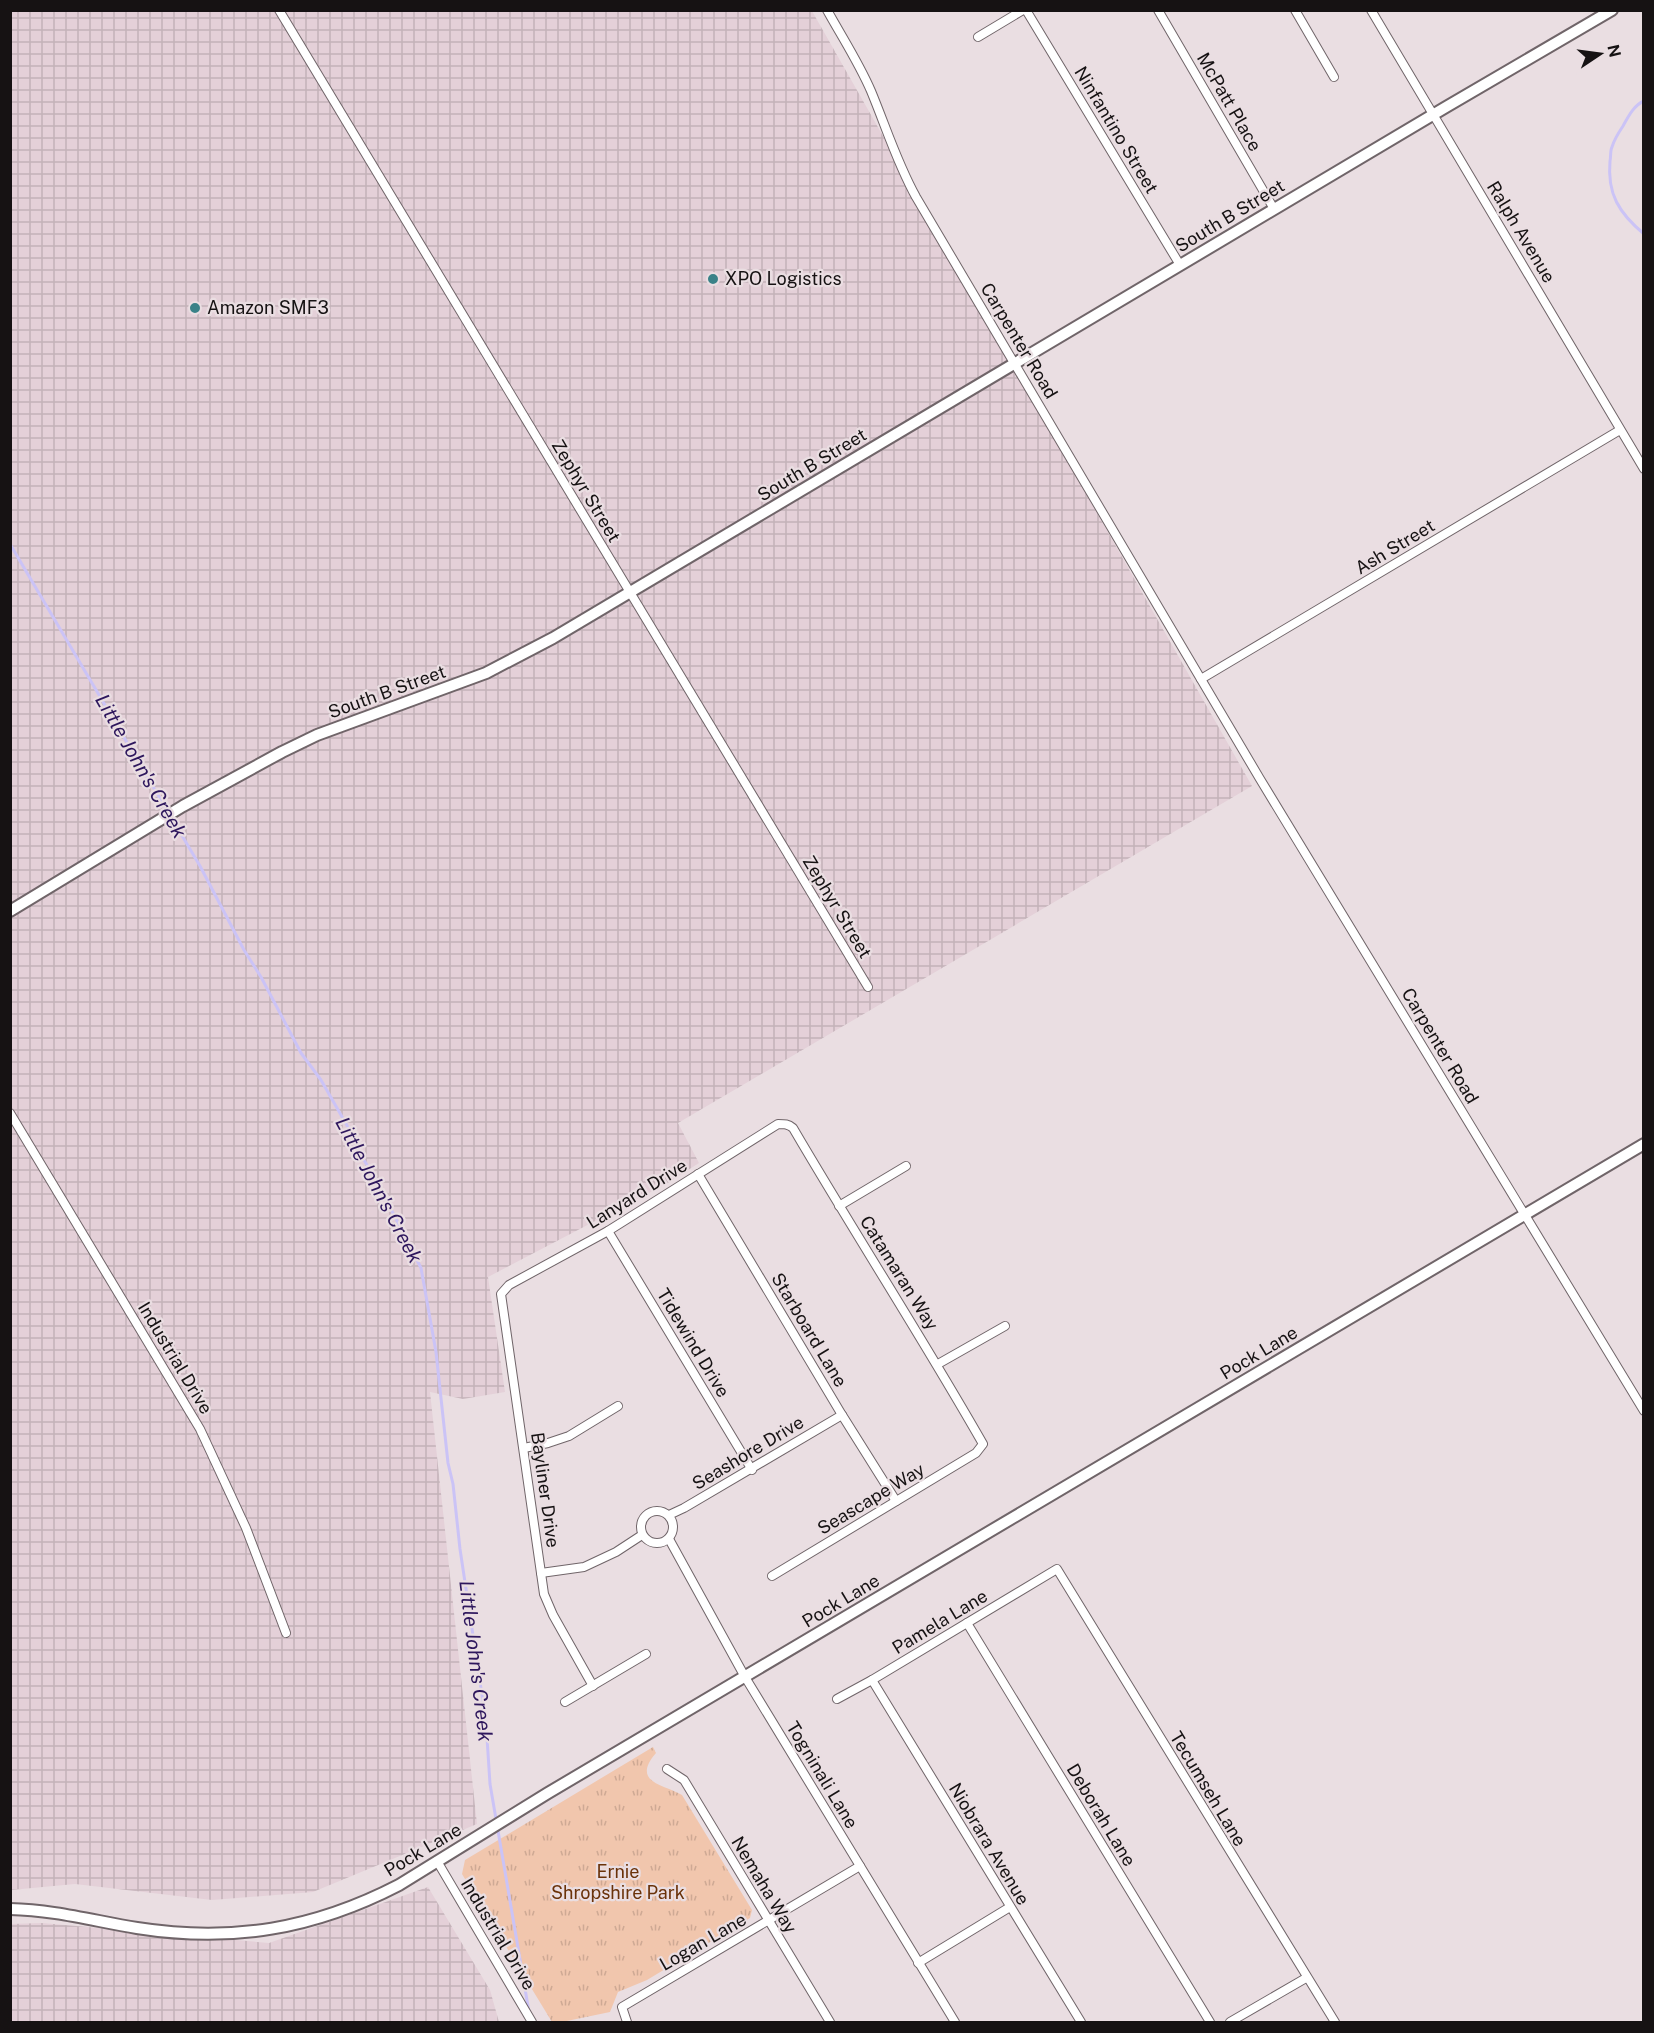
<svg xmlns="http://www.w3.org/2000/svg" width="1654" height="2033" font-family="'Public Sans',sans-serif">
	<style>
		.industrial { fill: url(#industrial-grid) }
		.park { fill: url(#park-tufts) }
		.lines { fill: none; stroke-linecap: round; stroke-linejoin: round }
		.stream { stroke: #cbc3f6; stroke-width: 3 }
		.street-casing { stroke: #706569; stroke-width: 10 }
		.secondary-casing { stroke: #706569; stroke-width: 14 }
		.street { stroke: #fff; stroke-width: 8 }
		.secondary { stroke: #fff; stroke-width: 10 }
		.poi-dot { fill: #3a8288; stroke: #eadee2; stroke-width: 2 }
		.labels { text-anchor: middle; stroke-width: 4.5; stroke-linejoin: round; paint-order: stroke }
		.street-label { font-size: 18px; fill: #161213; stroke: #eadee2 }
		.poi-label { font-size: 18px; fill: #161213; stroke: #eadee2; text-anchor: start }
		.park-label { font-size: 18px; fill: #6a3209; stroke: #eadee2 }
		.water-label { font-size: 20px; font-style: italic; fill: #2e175d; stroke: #eadee2 }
	</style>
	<defs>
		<pattern id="industrial-grid" width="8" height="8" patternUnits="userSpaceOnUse" patternTransform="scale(1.5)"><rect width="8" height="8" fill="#e4d0d8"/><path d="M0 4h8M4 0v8" fill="none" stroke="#c3b2b8"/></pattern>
		<pattern id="park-tufts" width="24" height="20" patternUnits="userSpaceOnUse" patternTransform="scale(1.5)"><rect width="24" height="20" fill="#f1c6ad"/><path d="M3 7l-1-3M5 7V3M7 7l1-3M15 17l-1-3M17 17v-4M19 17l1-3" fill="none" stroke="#cea994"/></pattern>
	</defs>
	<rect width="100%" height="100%" fill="#eadee2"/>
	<g class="industrial">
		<path d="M11 11H812L1252 786 678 1123 699 1163 668 1183 488 1277 505 1392 463 1399 430 1392 477 1824 313 1892 212 1900 75 1884 11 1890Z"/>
		<path d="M428 1887 490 1990 499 2022H11L10 1924 42 1923 269 1943Z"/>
	</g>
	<path class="park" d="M653 1747 656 1753C630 1783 666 1785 682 1795L752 1910 750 1918 647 1980 618 1992 610 2012 562 2022H552L462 1874 465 1860Z"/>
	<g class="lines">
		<g class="stream">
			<path d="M1644 101C1634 105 1628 117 1623 126 1619 132 1614 140 1612 147 1610 151 1611 157 1610 161 1607 194 1619 213 1644 234"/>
			<path d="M10 544 168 812"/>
			<path d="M171 817 200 866 244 950 261 977 301 1053 321 1080 357 1143 359 1152 375 1178 421 1268 436 1352 448 1463 453 1484 460 1549 486 1722 490 1784 529 2012"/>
		</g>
		<g class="street-casing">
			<g id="street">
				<path d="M279 10 868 987"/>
				<path d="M827 10C842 37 859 63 871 91 886 127 897 163 916 197L1260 779 1644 1411"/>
				<path d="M1026 10 1180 265"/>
				<path d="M1158 10 1274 209"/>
				<path d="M1295 10 1334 77"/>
				<path d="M1371 10 1644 469"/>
				<path d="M978 37 1023 10"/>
				<path d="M1201 679 1620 430"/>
				<path d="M10 1113 200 1429 246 1528 286 1633"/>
				<path d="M698 1174 842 1415 896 1501"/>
				<path d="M839 1206 906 1166"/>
				<path d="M608 1231 752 1470"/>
				<path d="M938 1364 1005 1326"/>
				<path d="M524 1448 548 1443 569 1436 618 1406"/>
				<circle cx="657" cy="1527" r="16"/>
				<path d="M669 1515 684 1508 842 1415"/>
				<path d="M669 1539 745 1677 955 2022"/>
				<path d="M541 1573 584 1567 616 1552 642 1535"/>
				<path d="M967 1623 1210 2022"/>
				<path d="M872 1680 1081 2022"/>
				<path d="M593 1686 553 1615 544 1594 501 1294 509 1285 608 1231 778 1124C785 1124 788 1124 793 1128 855 1234 922 1337 983 1444L976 1453 772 1576"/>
				<path d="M837 1699 872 1680 1057 1569 1335 2022"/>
				<path d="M565 1702 646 1654"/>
				<path d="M667 1769 684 1780 830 2022"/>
				<path d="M437 1861 532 2022"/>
				<path d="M918 1963 1010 1907"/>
				<path d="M627 2022 622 2007 860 1866"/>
				<path d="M1230 2022 1306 1978"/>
			</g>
		</g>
		<g class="secondary-casing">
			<g id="secondary">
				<path d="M10 911 183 806 282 752 317 735 486 673 553 638 1446 107 1612 10"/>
				<path d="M10 1909C55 1910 94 1921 137 1928 232 1943 314 1929 399 1885L548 1793 1644 1144"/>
			</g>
		</g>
		<use href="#street" class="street"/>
		<use href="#secondary" class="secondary"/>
	</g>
	<g class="poi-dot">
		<circle cx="713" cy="279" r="6"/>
		<circle cx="195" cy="308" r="6"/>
	</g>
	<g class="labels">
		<g class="street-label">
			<text transform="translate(1229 102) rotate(60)" y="6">McPatt Place</text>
			<text transform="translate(1116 130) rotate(59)" y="6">Ninfantino Street</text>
			<text transform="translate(1230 216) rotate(-31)" y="6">South B Street</text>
			<text transform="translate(1521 232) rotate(59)" y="6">Ralph Avenue</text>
			<text transform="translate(1019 341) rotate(59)" y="6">Carpenter Road</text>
			<text transform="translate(812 465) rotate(-31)" y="6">South B Street</text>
			<text transform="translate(586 491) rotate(59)" y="6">Zephyr Street</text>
			<text transform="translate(1395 547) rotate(-31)" y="6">Ash Street</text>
			<text transform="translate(387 692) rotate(-20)" y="6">South B Street</text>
			<text transform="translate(837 907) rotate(59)" y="6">Zephyr Street</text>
			<text transform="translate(1440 1046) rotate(59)" y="6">Carpenter Road</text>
			<text transform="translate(637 1194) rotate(-32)" y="6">Lanyard Drive</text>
			<text transform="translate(899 1273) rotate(58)" y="6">Catamaran Way</text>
			<text transform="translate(809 1330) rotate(59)" y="6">Starboard Lane</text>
			<text transform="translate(693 1343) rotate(59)" y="6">Tidewind Drive</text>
			<text transform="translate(1259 1353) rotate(-31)" y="6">Pock Lane</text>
			<text transform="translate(175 1358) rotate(59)" y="6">Industrial Drive</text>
			<text transform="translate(748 1453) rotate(-31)" y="6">Seashore Drive</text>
			<text transform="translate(545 1490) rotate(82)" y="6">Bayliner Drive</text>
			<text transform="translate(871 1499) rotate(-31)" y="6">Seascape Way</text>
			<text transform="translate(841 1601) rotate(-31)" y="6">Pock Lane</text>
			<text transform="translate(940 1622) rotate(-31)" y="6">Pamela Lane</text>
			<text transform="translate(822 1775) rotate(59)" y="6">Togninali Lane</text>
			<text transform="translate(1208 1789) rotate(59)" y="6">Tecumseh Lane</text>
			<text transform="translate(1101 1815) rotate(59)" y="6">Deborah Lane</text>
			<text transform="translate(989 1844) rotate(59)" y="6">Niobrara Avenue</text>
			<text transform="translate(423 1850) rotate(-31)" y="6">Pock Lane</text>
			<text transform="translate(764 1885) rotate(59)" y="6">Nemaha Way</text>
			<text transform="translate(498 1934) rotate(59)" y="6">Industrial Drive</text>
			<text transform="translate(703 1942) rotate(-30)" y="6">Logan Lane</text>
		</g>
		<g class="poi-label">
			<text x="725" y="285">XPO Logistics</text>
			<text x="207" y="314">Amazon SMF3</text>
		</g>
		<g class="park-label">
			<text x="618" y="1878">Ernie<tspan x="618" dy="21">Shropshire Park</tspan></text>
		</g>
		<g class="water-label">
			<text transform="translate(141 766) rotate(60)" y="7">Little John's Creek</text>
			<text transform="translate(379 1190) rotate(62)" y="7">Little John's Creek</text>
			<text transform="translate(476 1661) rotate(83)" y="7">Little John's Creek</text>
		</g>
	</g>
	<rect width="1654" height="2033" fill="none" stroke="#161213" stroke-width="24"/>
	<g transform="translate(1600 54) rotate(77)" stroke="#eadee2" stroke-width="4.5" paint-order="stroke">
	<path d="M0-4.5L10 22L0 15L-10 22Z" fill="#161213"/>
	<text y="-9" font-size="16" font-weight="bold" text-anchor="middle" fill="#161213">N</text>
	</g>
</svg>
